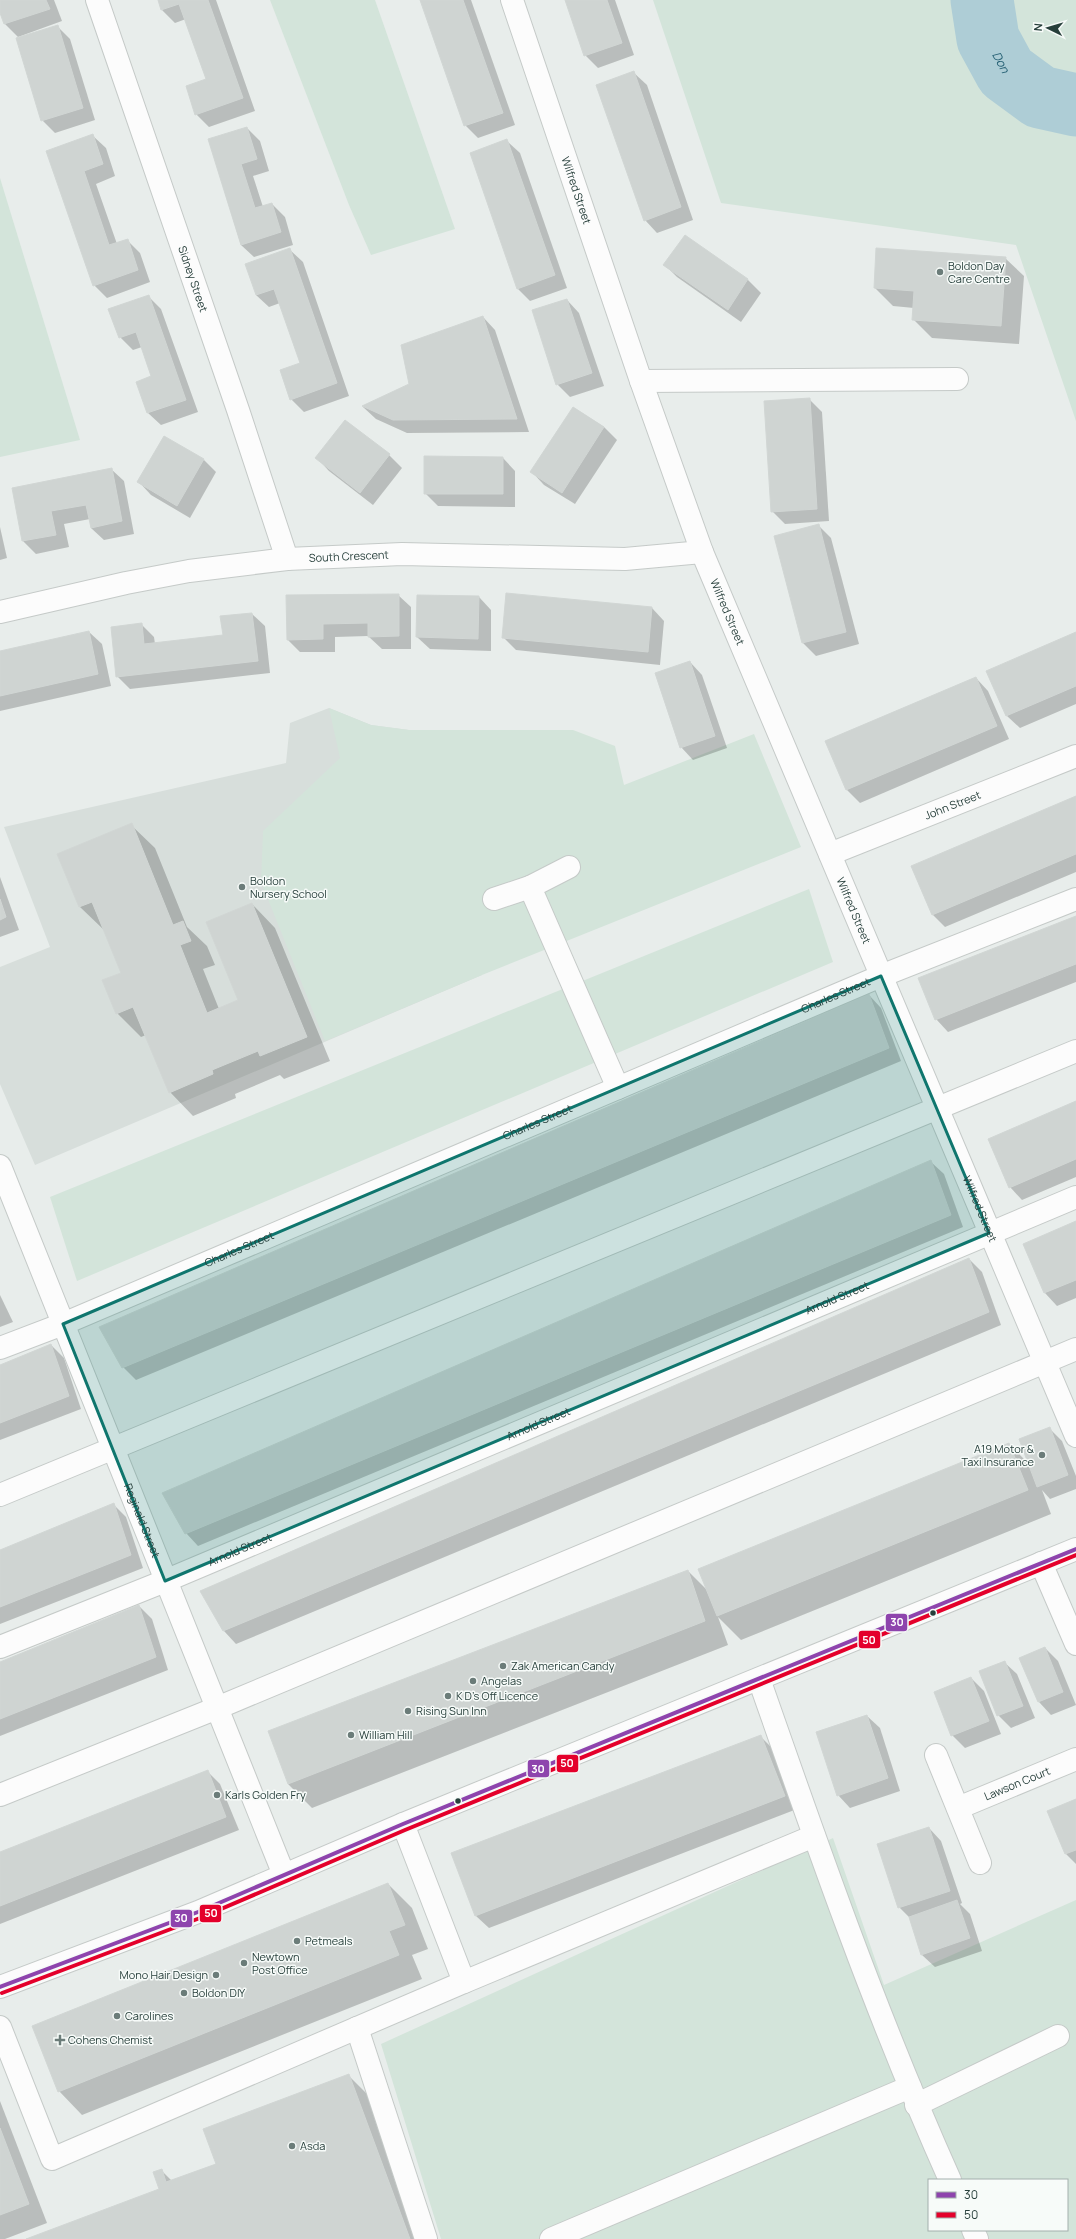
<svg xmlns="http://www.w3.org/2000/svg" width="1076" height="2239" font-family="Manrope,sans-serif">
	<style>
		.built { fill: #d7dedb }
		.green { fill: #d3e4da; fill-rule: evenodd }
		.shadow { fill: #0003 }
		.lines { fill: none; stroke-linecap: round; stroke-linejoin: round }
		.river { stroke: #aecdd6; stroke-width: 63 }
		.building { fill: #cfd4d2; stroke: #d1d6d4 }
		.minor-casing { stroke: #c5cac8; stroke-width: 24 }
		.minor { stroke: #fcfcfc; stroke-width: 22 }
		.bus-1-casing { stroke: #f7fbf9; stroke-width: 7 }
		.bus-2-casing { stroke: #f7fbf9; stroke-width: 7 }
		.bus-1 { stroke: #8e44ad; stroke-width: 4 }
		.bus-2 { stroke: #e4002b; stroke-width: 4 }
		.marked { fill: #0f766e; fill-opacity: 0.2; stroke: #0f766e; stroke-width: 3; stroke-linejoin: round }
		.poi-dot { fill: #6b7c79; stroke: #f7fbf9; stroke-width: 1.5 }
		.bus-dot { fill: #273f3b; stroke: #f7fbf9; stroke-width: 1.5 }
		.labels { text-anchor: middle; stroke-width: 3; stroke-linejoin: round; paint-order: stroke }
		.street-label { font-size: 11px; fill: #273f3b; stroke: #f7fbf9 }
		.poi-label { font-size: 11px; fill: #273f3b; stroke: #f7fbf9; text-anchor: start }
		.water-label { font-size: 12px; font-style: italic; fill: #276175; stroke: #f7fbf9 }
		.line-badge { stroke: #f7fbf9; stroke-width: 1.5 }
		.badge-label { font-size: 11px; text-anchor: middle; font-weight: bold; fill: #fff }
	</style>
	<rect width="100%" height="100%" fill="#e8edeb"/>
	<path class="built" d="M329 708 371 725 409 730 482 975 35 1165 0 1084V967L50 947 4 827 286 763 290 723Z"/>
	<g class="green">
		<path d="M270 0H375L455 229 371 255 349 205Z"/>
		<path d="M653 0H1076V421L1016 245 721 203Z"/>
		<path d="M0 178 80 440 0 457Z"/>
		<path d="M329 708 371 725 409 730H573L615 746 624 785 754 734 801 847 482 975 325 1041 261 882 263 831 340 758Z"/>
		<path d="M809 889 833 962 77 1281 50 1197Z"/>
		<path d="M833 1838 884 1985 1076 1900V2239H441L381 2044ZM929 2180H1067V2230H929Z"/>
	</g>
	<g class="shadow">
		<path d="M0 0H54L62 21 18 37 5 24 0 9Z"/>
		<path d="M159 0H216L255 111 209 127 196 114 207 79 186 19 175 23 162 10Z"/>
		<path d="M421 0H471L515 125 478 138 465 125Z"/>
		<path d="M566 0H615L634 55 598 68 585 55Z"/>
		<path d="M57 26 70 39 95 120 55 133 42 120Z"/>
		<path d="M634 73 647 85 693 220 657 233 645 220Z"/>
		<path d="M247 128 260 141 269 171 253 176 263 207 272 204 285 217 293 245 254 257 241 245 209 140Z"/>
		<path d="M93 136 106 148 115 176 96 184 117 244 127 240 140 253 150 282 107 298 94 285 47 152Z"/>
		<path d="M507 141 520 153 567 288 530 301 517 288Z"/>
		<path d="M685 236 748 280 761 293 741 322 677 277 665 265Z"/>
		<path d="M290 250 303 262 349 396 304 412 291 399 301 364 280 303 269 307 256 295Z"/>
		<path d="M1005 258 1024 276 1019 344 932 338 913 319 914 308 893 306 875 288Z"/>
		<path d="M148 296 161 309 198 412 161 425 148 413 153 377 142 347 133 350 120 337Z"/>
		<path d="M567 300 579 313 604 386 570 397 557 384Z"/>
		<path d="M483 317 495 330 529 432 407 433 376 419 363 407 411 384Z"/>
		<path d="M809 399 822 412 829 521 785 524 772 511Z"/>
		<path d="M574 408 604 427 617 440 575 504 544 485 532 472Z"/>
		<path d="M345 421 389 455 402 468 373 505 329 471 317 458Z"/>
		<path d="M503 458 515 471V507L438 506 425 493Z"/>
		<path d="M204 460 216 472 190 518 151 495 139 482Z"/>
		<path d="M111 469 124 481 134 534 104 540 91 528 90 519 64 524 69 547 36 554 23 541 13 489Z"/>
		<path d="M818 525 831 538 859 644 816 656 803 643 775 537Z"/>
		<path d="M0 527 7 558 0 560Z"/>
		<path d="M398 595 411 607V649H382L368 636 335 637V652H300L288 640 287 596Z"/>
		<path d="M479 597 491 610V651L430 649 417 637Z"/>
		<path d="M652 608 664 621 660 665 516 650 503 637Z"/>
		<path d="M252 614 265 626 270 673 130 689 117 676 141 624 154 637 155 644 224 636 222 617Z"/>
		<path d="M89 632 102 644 111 686 0 711V652Z"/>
		<path d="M1076 633V704L1020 728 1007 716Z"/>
		<path d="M690 662 702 675 727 748 693 760 681 747Z"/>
		<path d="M976 678 988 691 1009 739 860 803 847 790 826 741Z"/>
		<path d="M1076 797V872L945 927 932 914Z"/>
		<path d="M131 825 155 848 187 927 207 946 215 965 203 969 219 1009 239 1001 252 904 275 928 330 1061 284 1079 280 1075 235 1094 236 1098 193 1116 170 1092 146 1035 141 1037 117 1013 122 973 104 930 80 907Z"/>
		<path d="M0 877 19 930 0 937Z"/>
		<path d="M1076 917V982L948 1032 936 1019Z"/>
		<path d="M869 995 881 1008 901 1061 136 1380 123 1367Z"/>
		<path d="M1076 1102V1177L1022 1200 1010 1187Z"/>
		<path d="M931 1162 944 1174 963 1227 198 1546 186 1533Z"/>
		<path d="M1076 1222V1298L1057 1306 1045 1293 1024 1245Z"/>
		<path d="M969 1259 982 1272 1001 1325 236 1644 224 1631 201 1591Z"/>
		<path d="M0 1295 13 1322 0 1327Z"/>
		<path d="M51 1345 64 1358 81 1409 0 1440V1366Z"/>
		<path d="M1049 1428 1062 1441 1076 1476V1489L1050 1499 1042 1490 1051 1514 741 1640 718 1617 728 1645 312 1808 288 1784 688 1571 708 1591 1009 1444 1029 1464Z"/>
		<path d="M114 1505 126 1517 143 1568 0 1624V1551Z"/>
		<path d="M139 1606 152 1619 168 1670 0 1736V1663Z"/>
		<path d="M1045 1648 1058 1661 1076 1705 1051 1715 1039 1702 1021 1658Z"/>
		<path d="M1004 1662 1017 1674 1035 1718 1011 1728 998 1715Z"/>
		<path d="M971 1678 984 1691 1001 1734 965 1748 952 1735Z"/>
		<path d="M867 1716 880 1728 900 1791 850 1808 838 1795Z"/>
		<path d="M761 1737 773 1749 797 1809 489 1928 476 1916 452 1854Z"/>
		<path d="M207 1771 220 1784 239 1830 0 1924V1853Z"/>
		<path d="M1076 1800V1864L1066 1854 1048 1812Z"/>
		<path d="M929 1828 941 1841 962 1903 960 1904 970 1914 982 1951 935 1967 922 1955 910 1918 899 1907Z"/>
		<path d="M388 1884 412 1908 428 1949 412 1955 422 1979 82 2115 59 2091Z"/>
		<path d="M348 2075 372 2099 424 2239H29L161 2190V2170L172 2181 217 2164Z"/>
		<path d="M0 2101 47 2223 5 2239H0Z"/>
	</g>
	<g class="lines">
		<path class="river" id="s1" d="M982 0 988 39 1006 72 1040 97 1076 105"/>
	</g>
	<g class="building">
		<path d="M0 0H46L50 9 4 24 0 13Z"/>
		<path d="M158 0H208L243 98 195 115 186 86 206 79 179 4 161 10Z"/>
		<path d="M420 0H463L503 113 464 126Z"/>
		<path d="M565 0H607L622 43 584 56Z"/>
		<path d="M58 25 83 108 41 121 16 38Z"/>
		<path d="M634 71 681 207 644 221 596 85Z"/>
		<path d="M247 127 257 159 241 164 255 208 272 203 281 232 241 245 208 139Z"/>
		<path d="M93 134 103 164 84 171 109 245 128 239 138 270 93 286 46 151Z"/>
		<path d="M507 139 555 275 517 289 470 153Z"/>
		<path d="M685 235 748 279 728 310 663 265Z"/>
		<path d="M290 248 337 383 290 400 280 370 300 363 274 289 256 295 245 264Z"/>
		<path d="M876 248 1006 257 1001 326 912 320 914 291 874 288Z"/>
		<path d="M149 295 186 400 147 413 136 382 151 376 136 332 119 338 108 309Z"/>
		<path d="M567 299 592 373 556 385 532 310Z"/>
		<path d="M483 316 517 419 393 420 362 406 409 384 401 345Z"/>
		<path d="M810 398 817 509 771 512 764 401Z"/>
		<path d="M573 407 604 427 562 493 530 472Z"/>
		<path d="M345 420 390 454 360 493 315 458Z"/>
		<path d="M164 436 204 459 177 506 137 482Z"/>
		<path d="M424 456 503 457V494H424Z"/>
		<path d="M112 468 122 521 91 528 86 505 51 511 56 535 22 541 12 488Z"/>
		<path d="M819 524 846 632 802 643 774 536Z"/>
		<path d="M506 593 652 607 648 652 502 638Z"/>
		<path d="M399 594V636L368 637V623L323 624V639L287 640 286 595Z"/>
		<path d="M417 595 479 596 478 639 416 637Z"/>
		<path d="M252 613 258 661 116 677 111 627 142 623 144 644 223 635 220 616Z"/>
		<path d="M89 631 98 674 0 696V651Z"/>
		<path d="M1076 632V686L1006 716 986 671Z"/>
		<path d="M690 661 715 736 680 748 655 673Z"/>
		<path d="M976 677 997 726 846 790 825 741Z"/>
		<path d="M1076 796V854L932 915 911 866Z"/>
		<path d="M132 823 173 925 183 921 191 941 180 945 207 1013 238 1000 206 922 252 903 307 1037 260 1056 258 1051 212 1070 213 1074 169 1093 133 1007 116 1014 102 980 121 973 92 902 79 907 57 854Z"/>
		<path d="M0 899 6 917 0 920Z"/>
		<path d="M1076 916V964L935 1020 918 978Z"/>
		<path d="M869 994 889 1048 122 1368 99 1327Z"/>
		<path d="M1076 1101V1159L1009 1188 988 1139Z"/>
		<path d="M931 1160 951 1215 185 1534 162 1493Z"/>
		<path d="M1076 1221V1280L1044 1293 1023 1244Z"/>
		<path d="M969 1258 989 1312 223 1631 200 1591Z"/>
		<path d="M51 1344 69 1396 0 1423V1365Z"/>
		<path d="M1050 1427 1068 1475 1037 1487 1019 1439Z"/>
		<path d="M1009 1443 1028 1490 717 1616 698 1569Z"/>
		<path d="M114 1503 131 1555 0 1607V1550Z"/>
		<path d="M688 1570 705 1621 288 1784 268 1731Z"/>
		<path d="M139 1605 156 1657 0 1719V1662Z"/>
		<path d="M1045 1647 1063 1692 1038 1702 1019 1658Z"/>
		<path d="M1005 1661 1023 1706 997 1716 979 1671Z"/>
		<path d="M971 1677 989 1721 951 1736 934 1692Z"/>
		<path d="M867 1715 888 1778 837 1796 816 1732Z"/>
		<path d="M761 1735 785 1796 475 1916 451 1853Z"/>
		<path d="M208 1770 226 1817 0 1906V1852Z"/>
		<path d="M1076 1799V1850L1065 1854 1047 1811Z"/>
		<path d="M929 1827 950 1891 898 1908 877 1844Z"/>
		<path d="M388 1883 405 1925 389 1931 399 1955 58 2092 32 2026Z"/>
		<path d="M957 1900 970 1938 921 1955 909 1917Z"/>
		<path d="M349 2074 410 2239H26L159 2189 153 2172 162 2169 166 2182 216 2164 203 2129Z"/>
		<path d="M0 2128 29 2204 0 2215Z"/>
	</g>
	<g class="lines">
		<g class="minor-casing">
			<g id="minor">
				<path id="s2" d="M97 0 238 410 287 559"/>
				<path id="s3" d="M512 0 641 381 702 552 1076 1436"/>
				<path d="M641 381 957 379"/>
				<path id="s4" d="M0 612 126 583 189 571 287 559 402 554 625 559 702 552"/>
				<path id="s5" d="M830 854 1076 756"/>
				<path d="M569 867 530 887 618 1088"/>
				<path d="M494 899 530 887"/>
				<path id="s6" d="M0 1166 284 1875"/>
				<path id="s7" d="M0 1348 63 1324 881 976 1076 899"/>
				<path d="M0 1495 1076 1051"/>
				<path d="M1041 1563 1076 1644"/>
				<path id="s8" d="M0 1647 165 1581 1076 1197"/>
				<path d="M759 1679C818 1848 877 2017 950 2180"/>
				<path d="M936 1755 980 1863"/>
				<path d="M0 1795 217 1708 1076 1349"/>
				<path id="s9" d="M958 1808 1076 1759"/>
				<path d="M464 1982 814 1836"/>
				<path d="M0 1987 198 1912 403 1824 1076 1549"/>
				<path d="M0 2027 52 2159 464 1982 403 1824"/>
				<path d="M357 2028 426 2239"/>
				<path d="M916 2105 1058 2036"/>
				<path d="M973 2230 977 2239"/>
				<path d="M551 2239 910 2087"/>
			</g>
		</g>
		<use href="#minor" class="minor"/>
		<g class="bus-1-casing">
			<path id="bus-1" d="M0 1987 198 1912 403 1824 1076 1549"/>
		</g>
		<g class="bus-2-casing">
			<path id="bus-2" d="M2 1993 200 1918 405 1830 1076 1555"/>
		</g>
		<use href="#bus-1" class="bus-1"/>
		<use href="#bus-2" class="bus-2"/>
	</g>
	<path class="marked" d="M881 976 989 1233 165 1581 63 1324Z"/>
	<g class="poi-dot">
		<circle cx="940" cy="272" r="4"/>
		<circle cx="242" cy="887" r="4"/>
		<circle cx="1042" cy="1455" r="4"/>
		<circle cx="503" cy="1666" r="4"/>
		<circle cx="473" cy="1681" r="4"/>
		<circle cx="448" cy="1696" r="4"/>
		<circle cx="408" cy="1711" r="4"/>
		<circle cx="351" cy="1735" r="4"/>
		<circle cx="217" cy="1795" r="4"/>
		<circle cx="297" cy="1941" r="4"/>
		<circle cx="244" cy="1963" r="4"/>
		<circle cx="216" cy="1975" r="4"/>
		<circle cx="184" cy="1993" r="4"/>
		<circle cx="117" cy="2016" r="4"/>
		<path d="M58 2034h4v4h4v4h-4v4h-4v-4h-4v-4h4z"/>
		<circle cx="292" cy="2146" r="4"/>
	</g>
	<g class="bus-dot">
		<circle cx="933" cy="1613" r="3.5"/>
		<circle cx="458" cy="1801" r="3.5"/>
	</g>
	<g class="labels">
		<g class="street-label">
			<text dy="4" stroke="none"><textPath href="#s3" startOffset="201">Wilfred Street</textPath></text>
			<text dy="4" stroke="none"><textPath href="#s2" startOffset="295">Sidney Street</textPath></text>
			<text dy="4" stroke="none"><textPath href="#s4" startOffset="354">South Crescent</textPath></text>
			<text dy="4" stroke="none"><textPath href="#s3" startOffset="649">Wilfred Street</textPath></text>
			<text dy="4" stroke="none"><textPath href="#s5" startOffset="132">John Street</textPath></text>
			<text dy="4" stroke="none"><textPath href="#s3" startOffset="973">Wilfred Street</textPath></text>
			<text dy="4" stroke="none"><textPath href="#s7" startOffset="907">Charles Street</textPath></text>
			<text dy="4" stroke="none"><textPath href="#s7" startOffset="583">Charles Street</textPath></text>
			<text dy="4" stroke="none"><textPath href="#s3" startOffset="1297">Wilfred Street</textPath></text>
			<text dy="4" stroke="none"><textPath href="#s7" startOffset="259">Charles Street</textPath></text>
			<text dy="4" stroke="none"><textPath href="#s8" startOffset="907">Arnold Street</textPath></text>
			<text dy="4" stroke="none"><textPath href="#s8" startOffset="583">Arnold Street</textPath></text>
			<text dy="4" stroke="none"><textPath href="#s6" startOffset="382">Reginald Street</textPath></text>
			<text dy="4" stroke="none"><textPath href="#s8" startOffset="259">Arnold Street</textPath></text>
			<text dy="4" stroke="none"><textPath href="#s9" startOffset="64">Lawson Court</textPath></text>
		</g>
		<g class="poi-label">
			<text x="948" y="270">Boldon Day<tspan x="948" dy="13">Care Centre</tspan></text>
			<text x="250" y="885">Boldon<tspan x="250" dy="13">Nursery School</tspan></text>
			<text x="1034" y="1453" text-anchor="end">A19 Motor &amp;<tspan x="1034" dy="13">Taxi Insurance</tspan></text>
			<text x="511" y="1670">Zak American Candy</text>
			<text x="481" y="1685">Angelas</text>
			<text x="456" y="1700">K D's Off Licence</text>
			<text x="416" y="1715">Rising Sun Inn</text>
			<text x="359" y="1739">William Hill</text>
			<text x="225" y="1799">Karls Golden Fry</text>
			<text x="305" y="1945">Petmeals</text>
			<text x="252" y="1961">Newtown<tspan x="252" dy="13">Post Office</tspan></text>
			<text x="208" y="1979" text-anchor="end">Mono Hair Design</text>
			<text x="192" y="1997">Boldon DIY</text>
			<text x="125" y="2020">Carolines</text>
			<text x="68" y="2044">Cohens Chemist</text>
			<text x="300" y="2150">Asda</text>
		</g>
		<g class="water-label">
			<text dy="4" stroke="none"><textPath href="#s1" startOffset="66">Don</textPath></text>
		</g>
	</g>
	<g class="line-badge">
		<rect x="885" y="1613" width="23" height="19" rx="4" fill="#8e44ad"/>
		<rect x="858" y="1630" width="23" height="19" rx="4" fill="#e4002b"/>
		<rect x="556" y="1754" width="23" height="19" rx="4" fill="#e4002b"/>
		<rect x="527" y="1759" width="23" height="19" rx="4" fill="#8e44ad"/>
		<rect x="199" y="1904" width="23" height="19" rx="4" fill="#e4002b"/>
		<rect x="170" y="1909" width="23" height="19" rx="4" fill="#8e44ad"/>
	</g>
	<g class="badge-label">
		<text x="897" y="1626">30</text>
		<text x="869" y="1644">50</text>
		<text x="567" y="1767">50</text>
		<text x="538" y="1773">30</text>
		<text x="211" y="1917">50</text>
		<text x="181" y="1922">30</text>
	</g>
	<rect x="928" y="2179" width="140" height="52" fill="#f7fbf9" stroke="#a4b0ad"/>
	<rect x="936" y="2192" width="20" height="6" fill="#8e44ad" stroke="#a4b0ad"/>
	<text x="964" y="2199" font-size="12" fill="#273f3b">30</text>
	<rect x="936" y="2212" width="20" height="6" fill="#e4002b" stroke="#a4b0ad"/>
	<text x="964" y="2219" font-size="12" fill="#273f3b">50</text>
	<g transform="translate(1048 28) rotate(275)" stroke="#f7fbf9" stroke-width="3" paint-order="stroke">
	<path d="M0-3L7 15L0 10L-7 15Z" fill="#273f3b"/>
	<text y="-6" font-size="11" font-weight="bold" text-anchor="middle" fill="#273f3b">N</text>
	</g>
</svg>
